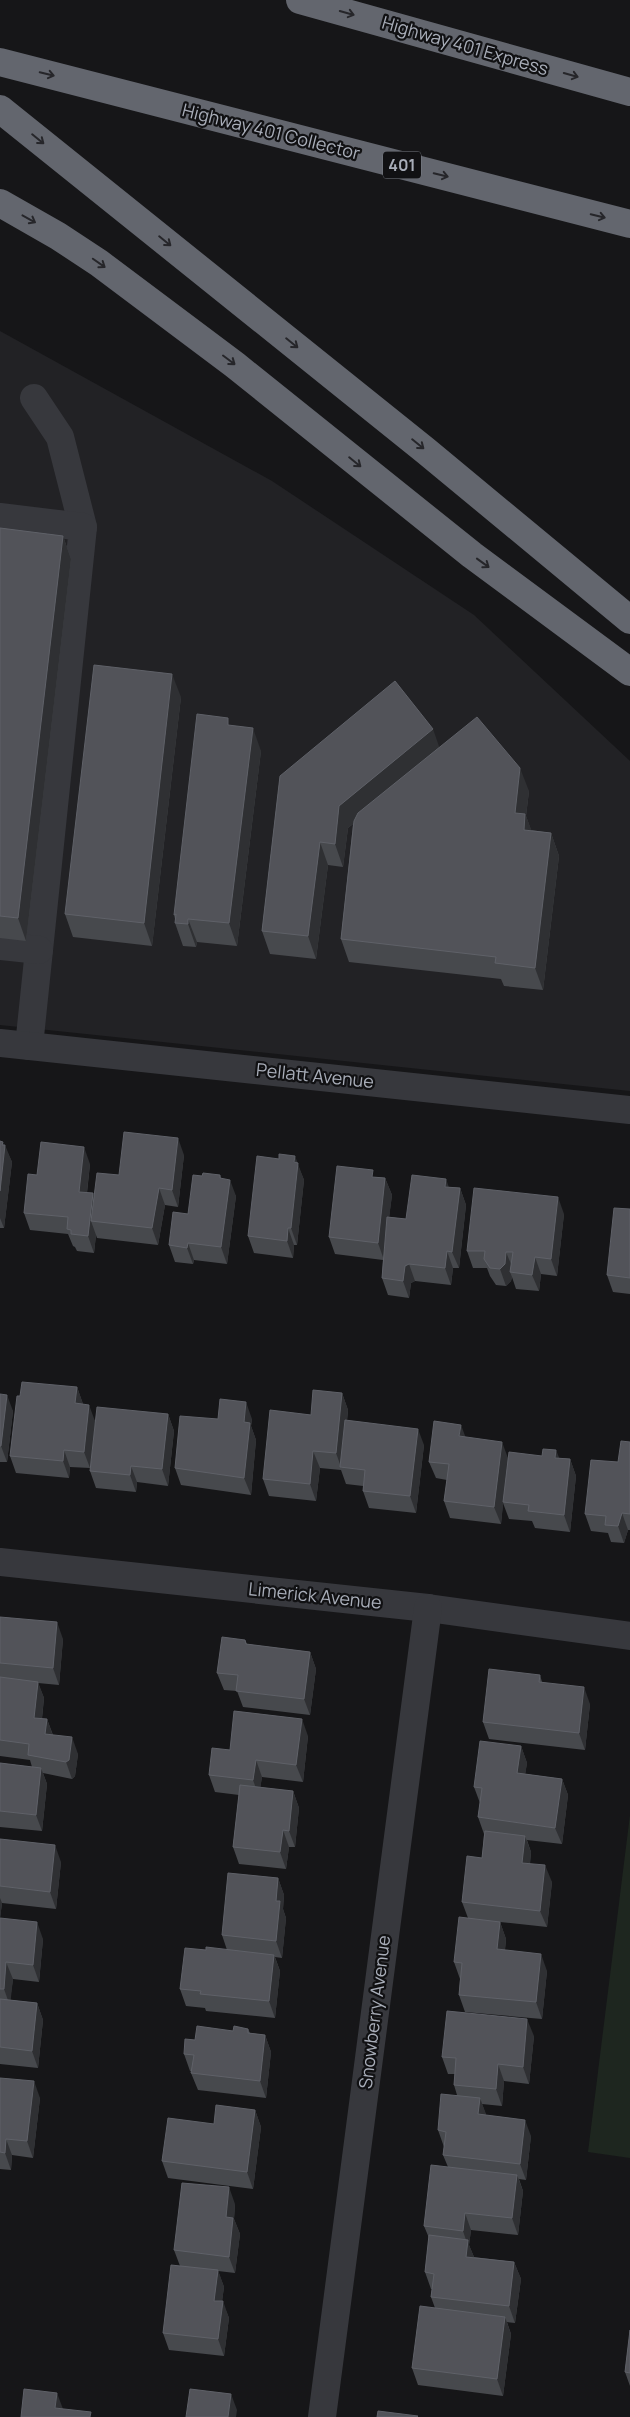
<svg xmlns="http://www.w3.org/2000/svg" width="630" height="2417" font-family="Manrope,sans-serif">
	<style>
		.built { fill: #222225 }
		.green { fill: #1e261f }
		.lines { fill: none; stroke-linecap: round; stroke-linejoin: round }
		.minor { stroke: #37383d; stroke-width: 28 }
		.highway { stroke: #63666e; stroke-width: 28 }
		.wall { fill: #47494d }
		.shaded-wall { fill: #2f3033 }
		.building { fill: #525359; stroke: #5f6168 }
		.oneway { stroke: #26262a }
		.labels { text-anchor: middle; stroke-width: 4.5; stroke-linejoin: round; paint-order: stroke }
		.shield { fill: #111113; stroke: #7b7e86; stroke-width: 1 }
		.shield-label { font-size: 16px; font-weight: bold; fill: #a8adb8 }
		.street-label { font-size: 18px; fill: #a8adb8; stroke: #111113 }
	</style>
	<rect width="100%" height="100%" fill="#161618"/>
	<path class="built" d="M0 331 272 481 474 615 630 761V1091L0 1025Z"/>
	<path class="green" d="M630 1815V2158L588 2152Z"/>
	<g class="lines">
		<g class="minor">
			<path d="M34 398 60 437 83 527"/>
			<path d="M0 517 83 527 29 1046"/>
			<path d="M0 946 39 950"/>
			<path d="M0 1043 630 1110"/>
			<path d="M0 1562 428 1608 630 1636"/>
			<path d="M322 2417 428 1608"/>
		</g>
		<g class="highway">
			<path d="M300 0 630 92"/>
			<path d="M0 62 630 224"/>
			<path d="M0 109 426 451 630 620"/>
			<path d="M0 203 58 236 99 263 235 365 472 555 630 672"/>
		</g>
	</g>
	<g class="wall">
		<path d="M0 528 63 536 71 559 26 941 0 938Z"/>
		<path d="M181 697 152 946 73 937 65 914Z"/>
		<path d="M231 725 261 751 237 946 197 942 196 947 183 946 175 923V919L174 915Z"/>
		<path d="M440 747 529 791 526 816 531 830 551 833 559 856 543 990 504 986 501 979 349 962 341 939 353 824 348 828 343 867 328 865 316 959 270 954 262 931 280 776Z"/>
		<path d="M0 1141 4 1145 12 1162 4 1228H0V1229Z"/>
		<path d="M184 1155 178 1207 165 1205 158 1245 97 1238 96 1235 94 1253 77 1251 75 1247 73 1246 68 1234 30 1230 24 1213 37 1175 90 1164 87 1193H93L94 1196 119 1175Z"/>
		<path d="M297 1163 304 1180 297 1245H294L293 1258 254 1253 248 1236Z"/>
		<path d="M220 1175 221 1178 236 1196 227 1264 194 1260 193 1264 175 1262 169 1245 188 1214 202 1176Z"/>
		<path d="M375 1177 385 1178 392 1195 389 1217 406 1219 449 1187 460 1188 466 1205 459 1268H453L451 1285 415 1281 411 1283 409 1298 388 1295 382 1278 383 1260 335 1254 329 1237Z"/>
		<path d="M630 1209V1294L613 1292 607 1275Z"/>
		<path d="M564 1214 557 1276 541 1274 539 1291 516 1289 512 1277 511 1281 506 1286 496 1285 490 1276 487 1268H473L467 1251Z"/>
		<path d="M77 1387 83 1404 95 1421 90 1468 70 1467 69 1478 16 1473 10 1456Z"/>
		<path d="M342 1393 348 1410 347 1421 424 1445 416 1513 369 1508 363 1491V1486L346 1484 341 1470 320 1468 316 1501 269 1496 263 1479 311 1415Z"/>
		<path d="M0 1394 13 1411 7 1462H0Z"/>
		<path d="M168 1414 174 1431 168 1486 137 1482 136 1492 96 1488 90 1471Z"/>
		<path d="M218 1419H252L251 1426 256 1440 251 1495 181 1485 175 1468Z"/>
		<path d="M466 1437 508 1458H559L570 1459 576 1476 570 1532 535 1528 532 1521 509 1519 503 1503 501 1524 450 1518 444 1501 447 1480 436 1478 429 1462Z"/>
		<path d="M630 1442V1530H628L624 1543 611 1542 608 1533 591 1531 585 1514 618 1462Z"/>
		<path d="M0 1617 63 1639 59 1685 38 1683 44 1698 42 1719H47L53 1735 78 1754 75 1776 72 1779 43 1773 47 1784 42 1831 0 1827V1763L32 1767 30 1760 0 1756Z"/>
		<path d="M245 1640 247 1644 310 1652 316 1669 310 1715 243 1707 237 1691 224 1690 217 1673Z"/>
		<path d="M540 1675 542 1682 590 1704 585 1750 489 1739 483 1722Z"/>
		<path d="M308 1736 303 1782 262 1777 260 1788 293 1791 299 1808 295 1847H289L286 1869 239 1864 233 1847 239 1795 215 1792 209 1775 230 1750Z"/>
		<path d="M521 1746 527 1763 525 1774 562 1779 568 1795 562 1844 527 1840 531 1852 530 1864 552 1882 547 1927 500 1922 506 1939 505 1950 547 1971 542 2019 465 2012 459 1995 460 1979 454 1962 468 1918 462 1902 482 1858 484 1834 478 1817 480 1803 474 1787Z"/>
		<path d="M0 1839 61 1862 56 1909 2 1903 0 1918 43 1939 39 1982 13 1979 10 2000 37 2003 43 2020 38 2068 0 2064Z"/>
		<path d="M278 1878 284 1895 283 1909 286 1918 282 1958 275 1957 280 1971 275 2018 206 2011 205 2008 186 2006 180 1989 206 1950H227L222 1935Z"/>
		<path d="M248 2029 250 2033 265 2035 271 2052 266 2098 198 2090 191 2073 192 2071H190L184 2054 195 2040 233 2031Z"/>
		<path d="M534 2036 529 2084 504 2081 502 2106 482 2104 486 2115 531 2136 526 2180 519 2179 523 2191 518 2235 471 2230 469 2245 474 2257 514 2262 521 2279 515 2323 507 2322 511 2334 503 2396 418 2385 412 2368 435 2308 431 2297 432 2289H431L425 2272 429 2238 424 2226 448 2167 443 2155 444 2147 438 2130 457 2095 454 2085 455 2074H448L442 2057Z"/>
		<path d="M0 2078 40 2098 33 2158 12 2155 11 2170 0 2169Z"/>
		<path d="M255 2110 261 2127 253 2189 168 2178 162 2161 214 2124Z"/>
		<path d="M235 2204 234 2219 240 2234 235 2273 218 2271 224 2287 222 2301 229 2318 224 2356 169 2350 163 2333 180 2266 174 2250Z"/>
		<path d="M630 2330V2386L625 2372Z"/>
	</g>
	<g class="shaded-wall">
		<path d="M63 536 71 559 26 941 18 918Z"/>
		<path d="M172 674 181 697 152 946 144 923Z"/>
		<path d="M253 728 261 751 237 946 229 923Z"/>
		<path d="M433 729 441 752 348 828 343 867 335 844 339 806Z"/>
		<path d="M520 768 529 791 526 816 534 837 532 852 515 813Z"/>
		<path d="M551 833 559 856 543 990 535 968Z"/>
		<path d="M320 842 328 865 316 959 308 936Z"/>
		<path d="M188 919 197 942 196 947 188 924Z"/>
		<path d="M178 1138 184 1155 178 1207 172 1190Z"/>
		<path d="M3 1142 5 1148V1145L12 1162 4 1228 0 1218V1191Z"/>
		<path d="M84 1147 90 1164 85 1209 79 1192Z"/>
		<path d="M295 1156 304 1180 297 1245 291 1228Z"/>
		<path d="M385 1178 392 1195 384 1260 378 1243Z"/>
		<path d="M446 1179 452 1196 445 1187Z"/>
		<path d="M230 1180 236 1196 227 1264 221 1247Z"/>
		<path d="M159 1188 165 1205 158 1245 152 1228Z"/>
		<path d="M460 1188 466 1205 459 1268 452 1252Z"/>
		<path d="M93 1193 99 1210 91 1221 96 1235 94 1253 88 1236Z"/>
		<path d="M558 1197 564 1214 557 1276 551 1259Z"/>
		<path d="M288 1228 294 1245 293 1258 287 1241Z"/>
		<path d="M188 1243 194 1260 193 1264 187 1248Z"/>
		<path d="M447 1251 453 1268 451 1285 445 1268Z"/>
		<path d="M506 1252 513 1269 510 1272 512 1277 511 1281 506 1286 500 1269Z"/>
		<path d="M535 1257 541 1274 539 1291 532 1275Z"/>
		<path d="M409 1264 415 1281 411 1283 409 1298 403 1281 405 1266Z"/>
		<path d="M77 1387 83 1404 75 1403Z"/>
		<path d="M342 1393 348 1410 342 1468 341 1467 336 1453Z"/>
		<path d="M7 1395 13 1411 7 1462 1 1446Z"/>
		<path d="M246 1402 252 1419 251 1426 256 1440 251 1495 244 1478V1422Z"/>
		<path d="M89 1405 95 1421 90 1468 84 1452Z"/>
		<path d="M168 1414 174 1431 168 1486 162 1469Z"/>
		<path d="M461 1425 467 1441 459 1436Z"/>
		<path d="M418 1429 424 1445 416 1513 410 1496Z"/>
		<path d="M502 1442 508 1458 501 1524 494 1507Z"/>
		<path d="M64 1450 70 1467 69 1478 63 1461Z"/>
		<path d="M556 1450 563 1467 555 1458Z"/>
		<path d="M313 1451 320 1468 316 1501 310 1484Z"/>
		<path d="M570 1459 576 1476 570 1532 564 1515Z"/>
		<path d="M131 1466 137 1482 136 1492 130 1475Z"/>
		<path d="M622 1513 628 1530 624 1543 618 1526Z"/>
		<path d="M57 1622 63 1639 59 1685 53 1668Z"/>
		<path d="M310 1652 316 1669 310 1715 304 1699Z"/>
		<path d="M38 1682 44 1698 40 1735 34 1718Z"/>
		<path d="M584 1687 590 1704 585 1750 579 1733Z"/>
		<path d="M47 1719 53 1736 45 1734Z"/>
		<path d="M302 1719 308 1736 303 1782 296 1765Z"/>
		<path d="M72 1737 78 1754 75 1776 72 1779 66 1762Z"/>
		<path d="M521 1746 527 1763 523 1790 517 1773Z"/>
		<path d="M256 1760 262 1777 259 1797 253 1780Z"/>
		<path d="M41 1768 47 1784 42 1831 36 1815Z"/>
		<path d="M562 1779 568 1795 562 1844 555 1828Z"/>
		<path d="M293 1791 299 1808 295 1847 289 1831Z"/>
		<path d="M283 1830 289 1847 286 1869 280 1852Z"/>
		<path d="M525 1836 531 1852 528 1880 522 1863Z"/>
		<path d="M55 1845 61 1862 56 1909 50 1892Z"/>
		<path d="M545 1865 552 1882 547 1927 540 1911Z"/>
		<path d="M278 1878 284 1895 283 1909 286 1918 282 1958 276 1941V1901Z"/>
		<path d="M0 1898 2 1903 0 1919Z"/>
		<path d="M37 1922 43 1939 39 1982 33 1965Z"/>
		<path d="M500 1922 506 1939 503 1966 497 1949Z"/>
		<path d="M541 1954 547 1971 542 2019 536 2002Z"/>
		<path d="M274 1955 280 1971 275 2018 269 2001Z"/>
		<path d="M6 1962 13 1979 10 2006 4 1989Z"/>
		<path d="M37 2003 43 2020 38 2068 32 2051Z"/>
		<path d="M527 2019 534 2036 529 2084 523 2067Z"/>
		<path d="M265 2035 271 2052 266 2098 260 2081Z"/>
		<path d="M498 2064 504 2081 502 2106 496 2089Z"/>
		<path d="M34 2081 40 2098 33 2158 27 2141Z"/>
		<path d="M480 2098 486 2114 484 2131 478 2114Z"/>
		<path d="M255 2110 261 2127 253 2189 247 2172Z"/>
		<path d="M525 2120 531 2136 526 2180 520 2164Z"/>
		<path d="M6 2139 12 2155 11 2170 5 2153Z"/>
		<path d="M517 2175 523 2191 518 2235 512 2218Z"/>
		<path d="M229 2187 235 2204 234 2219 240 2234 235 2273 229 2257 226 2217Z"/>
		<path d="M465 2213 471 2230 469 2245 474 2257 472 2273 466 2257 467 2243 463 2231Z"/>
		<path d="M514 2262 521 2279 515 2323 509 2306Z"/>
		<path d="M218 2270 224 2287 220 2317 214 2301Z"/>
		<path d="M223 2301 229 2318 224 2356 218 2339Z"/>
		<path d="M505 2317 511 2334 503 2396 497 2379Z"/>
		<path d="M57 2393 63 2409 55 2408Z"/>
		<path d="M231 2394 237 2410 236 2417H228Z"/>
	</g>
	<g class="building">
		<path d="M0 528 63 536 18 918 0 916Z"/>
		<path d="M94 665 172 674 144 923 65 914Z"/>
		<path d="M395 681 433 729 339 806 335 844 320 842 308 936 262 931 280 776Z"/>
		<path d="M197 714 228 718V725L253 728 229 923 188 919V924L175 923 176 914 174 915Z"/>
		<path d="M477 717 520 768 515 813 525 814 524 830 551 833 535 968 495 963 496 957 341 939 354 821 358 813Z"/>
		<path d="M124 1132 178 1138 172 1190 159 1188 152 1228 91 1221 97 1173 119 1175Z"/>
		<path d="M0 1141 3 1142 2 1145H5L0 1191Z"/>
		<path d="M41 1142 84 1147 79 1192 93 1193 88 1236 71 1234V1230L67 1229 68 1217 24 1213 28 1174 37 1175Z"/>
		<path d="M279 1154 295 1156 294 1162 298 1163 291 1228H288L287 1241 248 1236 257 1156 279 1159Z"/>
		<path d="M337 1166 373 1170 372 1177 385 1178 378 1243 329 1237Z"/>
		<path d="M203 1173 220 1175V1178L230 1180 221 1247 188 1243 187 1248 169 1245 173 1212 188 1214 193 1175 202 1176Z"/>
		<path d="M412 1175 446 1179 445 1187 460 1188 452 1252 447 1251 445 1268 409 1264 405 1266 403 1281 382 1278 387 1217 406 1219Z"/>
		<path d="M474 1188 558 1197 551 1259 535 1257 532 1275 510 1272 513 1252H506L505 1264 500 1269 490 1268 484 1259 485 1251H467Z"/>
		<path d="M614 1208 630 1209V1278L607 1275Z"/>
		<path d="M22 1382 77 1387 75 1403 89 1405 84 1452 64 1450 63 1461 10 1456 17 1396H20Z"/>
		<path d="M313 1390 342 1393 336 1453 313 1451 310 1484 263 1479 270 1410 311 1415Z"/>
		<path d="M0 1394 7 1395 1 1446H0Z"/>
		<path d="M220 1399 246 1402 244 1422 250 1423 244 1478 175 1468 180 1416 218 1419Z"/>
		<path d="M97 1407 168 1414 162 1469 131 1466 130 1475 90 1471Z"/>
		<path d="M345 1420 418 1429 410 1496 363 1491 365 1470 340 1467Z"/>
		<path d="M434 1421 461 1425 459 1436 502 1442 494 1507 444 1501 449 1464 429 1462Z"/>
		<path d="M621 1441 630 1442V1514L622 1513 618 1526 605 1525 606 1516 585 1514 591 1460 618 1462Z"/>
		<path d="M543 1449 556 1450 555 1458 570 1459 564 1515 528 1511 529 1505 503 1502 509 1452 542 1456Z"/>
		<path d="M0 1617 57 1622 53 1668 0 1663Z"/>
		<path d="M222 1637 245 1640 246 1644 310 1652 304 1699 236 1691 238 1675 217 1673Z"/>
		<path d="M489 1669 540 1675 539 1682 584 1687 579 1733 483 1722Z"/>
		<path d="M0 1677 38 1682 34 1718 47 1719 45 1734 72 1737 69 1760 66 1762 28 1755 29 1744 0 1740Z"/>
		<path d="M234 1711 302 1719 296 1765 256 1760 253 1780 209 1775 212 1748 230 1750Z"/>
		<path d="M480 1741 521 1746 517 1773 562 1779 555 1828 478 1817 482 1788 474 1787Z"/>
		<path d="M0 1763 41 1768 36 1815 0 1811Z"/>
		<path d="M240 1785 293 1791 289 1831 283 1830 280 1852 233 1847Z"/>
		<path d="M485 1831 525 1836 522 1863 545 1865 540 1911 462 1902 467 1856 482 1858Z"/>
		<path d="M0 1839 55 1845 50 1892 0 1886Z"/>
		<path d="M228 1873 278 1878 276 1901H280L276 1941 222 1935Z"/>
		<path d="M459 1917 500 1922 497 1949 541 1954 536 2002 459 1995 462 1963 454 1962Z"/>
		<path d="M0 1918 37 1922 33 1965 6 1962 4 1989H0Z"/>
		<path d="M206 1947 274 1955 269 2001 200 1994 201 1991 180 1989 185 1948 206 1950Z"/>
		<path d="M0 1999 37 2003 32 2051 0 2047Z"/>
		<path d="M447 2011 527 2019 523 2067 498 2064 496 2089 454 2085 456 2058 442 2057Z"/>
		<path d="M197 2026 233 2031 234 2026 248 2029V2033L265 2035 260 2081 191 2073 194 2055 184 2054 185 2039 195 2040Z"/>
		<path d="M0 2078 34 2081 27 2141 6 2139 5 2153 0 2152Z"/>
		<path d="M441 2094 480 2098 478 2114 525 2120 520 2164 443 2155 446 2132 438 2130Z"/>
		<path d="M216 2105 255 2110 247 2172 162 2161 168 2118 214 2124Z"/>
		<path d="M431 2165 517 2175 512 2218 465 2213 463 2231 424 2226Z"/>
		<path d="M182 2183 229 2187 226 2217 233 2218 229 2257 174 2250Z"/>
		<path d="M429 2235 468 2240 466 2257 514 2262 509 2306 431 2297 434 2274 425 2272Z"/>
		<path d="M171 2265 218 2270 214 2301H223L218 2339 163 2333Z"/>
		<path d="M420 2306 505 2317 497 2379 412 2368Z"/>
		<path d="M630 2330V2373L625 2372Z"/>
		<path d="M24 2389 57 2393 55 2408 91 2412 90 2417H21Z"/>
		<path d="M190 2389 231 2394 228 2417H186Z"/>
		<path d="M378 2411 418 2416 417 2417H377Z"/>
	</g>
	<defs><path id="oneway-shaft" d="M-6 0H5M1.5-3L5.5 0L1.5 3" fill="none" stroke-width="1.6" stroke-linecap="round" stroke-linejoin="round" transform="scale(1.25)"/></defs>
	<g class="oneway">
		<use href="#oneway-shaft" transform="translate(347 13) rotate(16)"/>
		<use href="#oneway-shaft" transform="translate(47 74) rotate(14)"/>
		<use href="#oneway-shaft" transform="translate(571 75) rotate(16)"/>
		<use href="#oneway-shaft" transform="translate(38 139) rotate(39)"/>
		<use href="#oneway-shaft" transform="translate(441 175) rotate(14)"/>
		<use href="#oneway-shaft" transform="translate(598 216) rotate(14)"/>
		<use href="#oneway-shaft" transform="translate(29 219) rotate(29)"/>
		<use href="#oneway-shaft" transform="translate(165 241) rotate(39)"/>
		<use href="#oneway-shaft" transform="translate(99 263) rotate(35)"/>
		<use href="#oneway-shaft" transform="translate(292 343) rotate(39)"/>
		<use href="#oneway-shaft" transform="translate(229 360) rotate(37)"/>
		<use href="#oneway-shaft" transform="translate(418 444) rotate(39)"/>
		<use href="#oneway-shaft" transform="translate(355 462) rotate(39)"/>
		<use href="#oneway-shaft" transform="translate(483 563) rotate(36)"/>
	</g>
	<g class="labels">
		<rect class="shield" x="383" y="151.5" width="38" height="27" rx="4"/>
		<g class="shield-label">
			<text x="402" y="171">401</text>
		</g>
		<g class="street-label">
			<text transform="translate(465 46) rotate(16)" y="6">Highway 401 Express</text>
			<text transform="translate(271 132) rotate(14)" y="6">Highway 401 Collector</text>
			<text transform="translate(315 1076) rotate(6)" y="6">Pellatt Avenue</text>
			<text transform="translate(315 1596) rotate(6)" y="6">Limerick Avenue</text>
			<text transform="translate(375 2012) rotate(-83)" y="6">Snowberry Avenue</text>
		</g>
	</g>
</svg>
